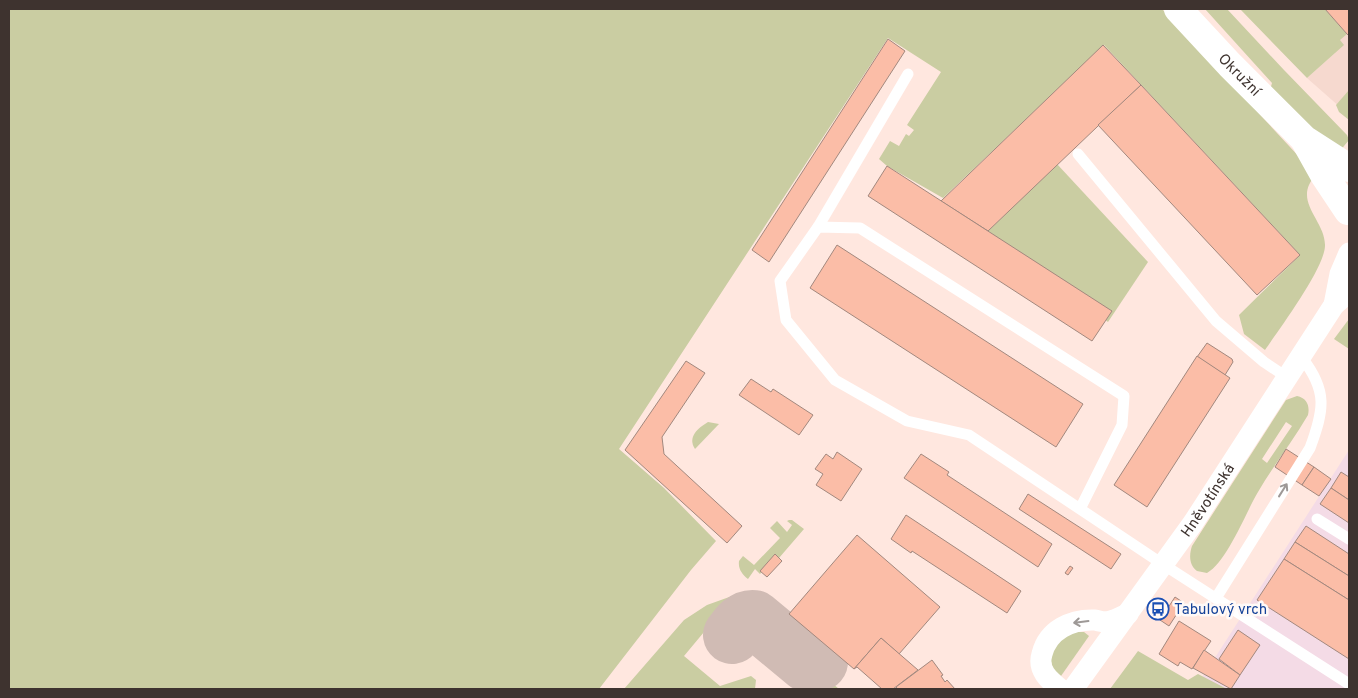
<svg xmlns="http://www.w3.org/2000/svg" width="1358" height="698" font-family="Overpass,sans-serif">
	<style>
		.built { fill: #f6d9cf }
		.industrial { fill: #f4dbe6 }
		.green { fill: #cacda2; fill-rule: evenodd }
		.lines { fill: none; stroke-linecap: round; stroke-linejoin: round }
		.taxiway { stroke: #d0bbb4; stroke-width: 58 }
		.building { fill: #fbbda7; stroke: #a2887e }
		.lane { stroke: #fff; stroke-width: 11 }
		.street { stroke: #fff; stroke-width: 21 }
		.secondary { stroke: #fff; stroke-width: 28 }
		.oneway { stroke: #9e9997 }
		.labels { text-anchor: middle; stroke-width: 5; stroke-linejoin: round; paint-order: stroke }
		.street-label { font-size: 15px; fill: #3e332f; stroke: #fff9f7 }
		.transit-label { font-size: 15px; fill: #164399; stroke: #fff9f7; text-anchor: start }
	</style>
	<rect width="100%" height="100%" fill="#ffe7df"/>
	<path class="built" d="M1297 9H1349V115L1307 78 1335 53Z"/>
	<path class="industrial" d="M1349 450V689H1208L1198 684Z"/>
	<g class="green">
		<path d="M9 9H1162L1316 175C1291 201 1326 220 1325 246 1324 269 1280 328 1265 350L1244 334 1239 315 1300 255 1104 45 943 198 887 166 879 159 890 141 899 146 906 134 909 136 914 130 907 125 941 72 888 38 619 449 664 488 716 541 691 570 599 689H9Z"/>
		<path d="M1205 9H1227L1284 70 1347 135 1349 140 1339 152 1306 124 1270 90 1272 83Z"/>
		<path d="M1240 9H1325L1347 34 1340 40 1344 45 1307 78Z"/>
		<path d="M1349 90V120L1339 112 1336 105Z"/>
		<path d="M1057 164 1148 262 1108 322 988 231Z"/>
		<path d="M1349 319V349L1334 339Z"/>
		<path d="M1297 396C1307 398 1310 406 1308 415 1293 441 1273 466 1258 492 1246 512 1227 562 1207 573L1197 571C1189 565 1189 555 1192 546L1286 400ZM1286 422 1292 426 1267 463 1262 459Z"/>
		<path d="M708 422 719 424 695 449C687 437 698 428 708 422Z"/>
		<path d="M789 520H792L804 529 779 558 776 555 760 574 755 569 748 579C742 574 738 569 739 561L743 556 754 565 780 538 770 528 777 521 787 532 792 525 787 521Z"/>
		<path d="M732 596 744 606 725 628 714 620 684 656 720 686 751 676 756 680 755 689H624L684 620 707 605Z"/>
		<path d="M755 632 796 666V674L791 680 775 667 777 663 772 657 766 663 740 641 748 633Z"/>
		<path d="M1077 632H1084L1089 636 1061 676 1053 669 1050 658 1052 649 1065 634Z"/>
		<path d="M1138 651 1188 680 1198 674 1227 689H1110Z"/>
		<path d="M826 678 839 689H809L814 683Z"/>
	</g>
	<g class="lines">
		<path class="taxiway" d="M732 635C738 627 744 618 754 619L807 663 812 664 819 662"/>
	</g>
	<g class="building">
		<path d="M1325 9H1349V36L1347 34Z"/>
		<path d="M888 39 905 51 769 262 752 250Z"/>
		<path d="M1103 45 1141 85 988 231 941 201Z"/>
		<path d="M1141 85 1300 255 1257 295 1098 125Z"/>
		<path d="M887 166 1112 311 1092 341 868 196Z"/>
		<path d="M837 245 1083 404 1056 447 810 288Z"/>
		<path d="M1207 343 1232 359 1233 362 1225 375 1197 357Z"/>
		<path d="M1197 356 1230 378 1147 507 1114 485Z"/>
		<path d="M686 361 705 373 662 437 664 454 742 526 727 543 625 450Z"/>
		<path d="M751 379 771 392 773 389 813 415 799 435 739 395Z"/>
		<path d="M1286 449 1314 467 1302 485 1275 467Z"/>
		<path d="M837 452 862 469 841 501 816 485 823 474 815 469 826 454 833 459Z"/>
		<path d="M921 454 949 472 947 475 1052 544 1038 567 904 478Z"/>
		<path d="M1314 467 1331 479 1319 496 1302 485Z"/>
		<path d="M1341 472 1349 477V500L1331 488Z"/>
		<path d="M1331 488 1349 500V523L1320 504Z"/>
		<path d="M1028 494 1121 554 1111 569 1019 509Z"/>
		<path d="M906 515 1021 591 1007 613 912 551 911 553 891 539Z"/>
		<path d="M1306 526 1349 554V576L1295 542Z"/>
		<path d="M857 535 940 607 899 654 881 638 854 669 789 614Z"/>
		<path d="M1295 542 1349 576V600L1284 559Z"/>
		<path d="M775 554 782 561 767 577 760 571Z"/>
		<path d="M1284 559 1349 600V659L1257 600Z"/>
		<path d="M1070 566 1073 568 1068 575 1065 573Z"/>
		<path d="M1175 597 1184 603 1169 626 1160 620Z"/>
		<path d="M1179 621 1211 641 1192 669 1180 662 1178 666 1159 654Z"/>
		<path d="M1238 630 1260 645 1240 675 1219 659Z"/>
		<path d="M881 638 918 670 893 689H882L857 667 854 669Z"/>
		<path d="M1204 650 1240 675 1231 689 1193 668Z"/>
		<path d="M932 660 943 675 941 676 945 682 947 680 955 689H898L896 687Z"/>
	</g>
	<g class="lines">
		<g class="lane">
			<path d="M1078 154 1216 321 1264 362 1288 378"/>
			<path d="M818 227 908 74"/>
			<path d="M1080 509 1122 425 1124 396 860 228 818 227 780 281 786 320 835 380 907 421 969 435 1164 565 1349 684"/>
			<path d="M1317 519 1349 539"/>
			<path d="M1216 598 1310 448C1324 410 1328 391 1302 358"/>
		</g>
		<g class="street">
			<path d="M1334 305 1340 274 1349 253"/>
			<path d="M1060 689C1049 680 1037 670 1042 654 1048 630 1071 619 1095 620 1100 621 1105 623 1110 621 1116 620 1122 616 1128 614"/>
			<path id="s1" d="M1073 689 1193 523 1334 305 1349 292"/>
		</g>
		<g class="secondary">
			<path id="s2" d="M1178 9 1230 65 1304 139 1349 168"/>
			<path d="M1305 141 1324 175 1348 211"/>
		</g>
	</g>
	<defs><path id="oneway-shaft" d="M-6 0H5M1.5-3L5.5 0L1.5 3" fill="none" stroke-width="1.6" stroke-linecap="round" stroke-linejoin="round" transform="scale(1.25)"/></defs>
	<g class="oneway">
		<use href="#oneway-shaft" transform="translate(1283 490) rotate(-58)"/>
		<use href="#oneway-shaft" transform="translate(1081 622) rotate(173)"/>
	</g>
	<defs>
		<g id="bus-ring" transform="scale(1.125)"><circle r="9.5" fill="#fff9f7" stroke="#1a4fb4" stroke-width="1.5"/><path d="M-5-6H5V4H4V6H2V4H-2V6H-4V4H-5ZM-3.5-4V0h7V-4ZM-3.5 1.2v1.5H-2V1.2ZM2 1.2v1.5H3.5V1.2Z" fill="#1a4fb4"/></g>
	</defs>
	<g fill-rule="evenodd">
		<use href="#bus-ring" x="1158" y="609"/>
	</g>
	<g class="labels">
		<g class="street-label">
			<text dy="5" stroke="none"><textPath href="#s2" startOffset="90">Okružní</textPath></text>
			<text dy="5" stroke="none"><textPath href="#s1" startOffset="232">Hněvotínská</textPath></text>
		</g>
		<g class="transit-label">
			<text x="1174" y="614">Tabulový vrch</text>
		</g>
	</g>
	<rect width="1358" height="698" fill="none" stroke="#3e332f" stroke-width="20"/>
</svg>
